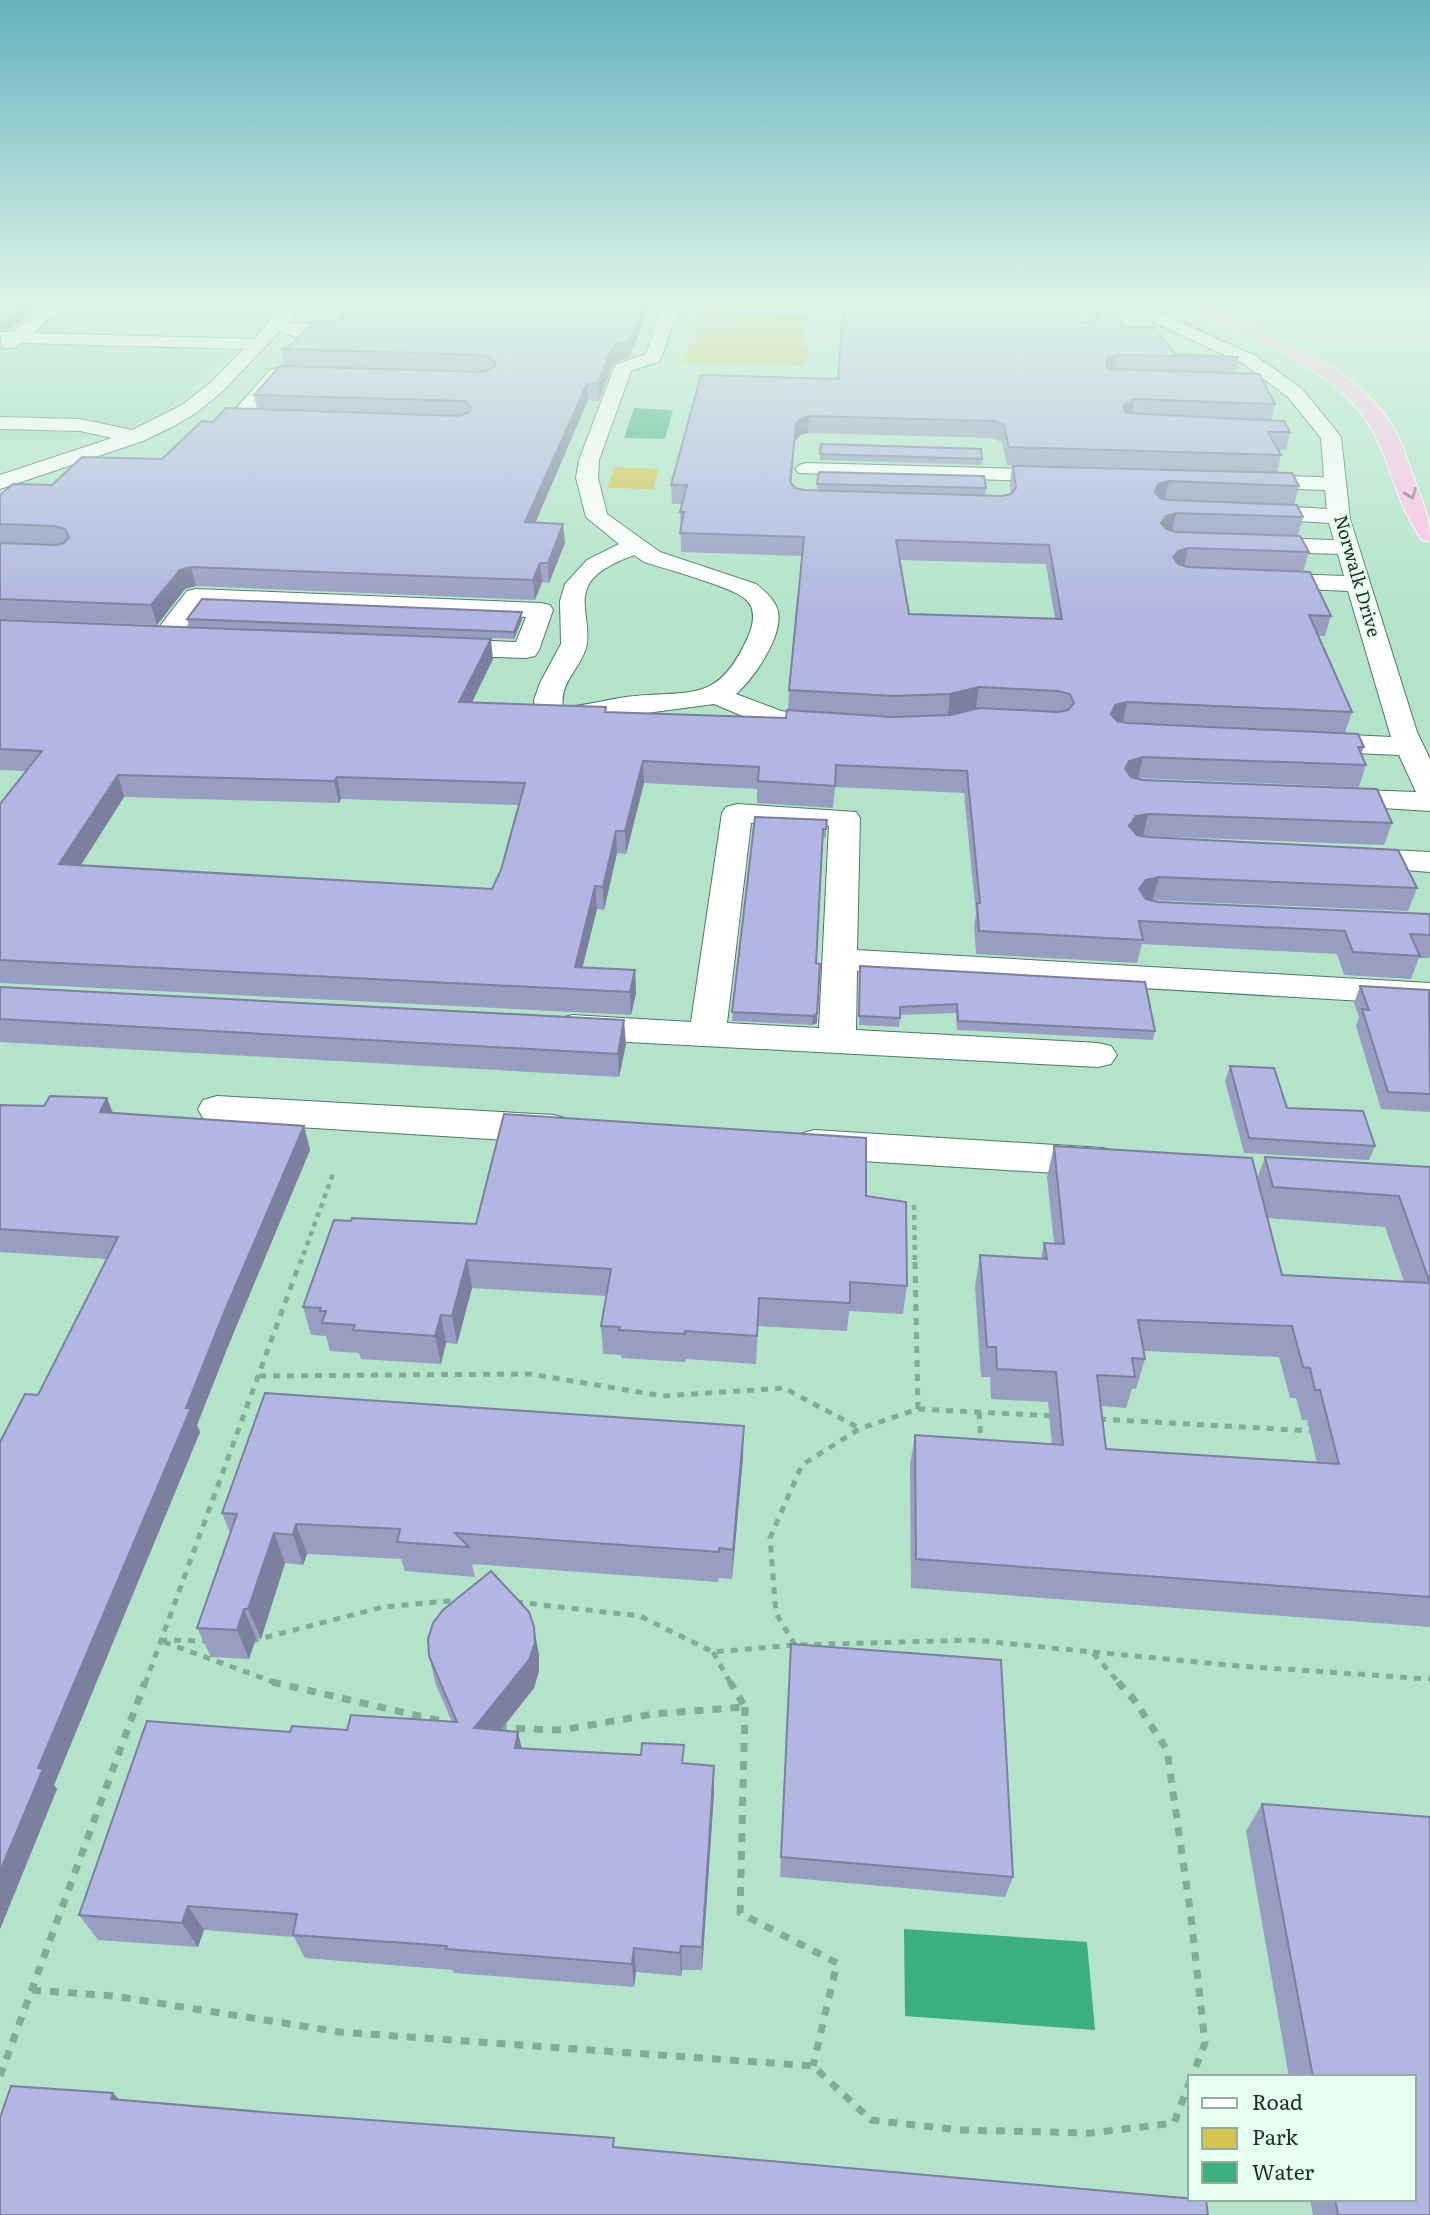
<svg xmlns="http://www.w3.org/2000/svg" width="1430" height="2215" font-family="Literata,serif">
	<style>
		.built { fill: #a0dabb }
		.green { fill: #d5c34f }
		.water { fill: #3baf7c }
		.lines { fill: none; stroke-linecap: round; stroke-linejoin: round }
		.minor-casing { stroke: #4b7961; stroke-width: 2 }
		.highway-casing { stroke: #fff; stroke-width: 2 }
		.path-far2 { stroke: #83ab95; stroke-width: 4.5; stroke-dasharray: 5 5; stroke-linecap: butt }
		.path-far1 { stroke: #83ab95; stroke-width: 5; stroke-dasharray: 7 7; stroke-linecap: butt }
		.path { stroke: #83ab95; stroke-width: 7; stroke-dasharray: 9 9; stroke-linecap: butt }
		.minor { fill: #fff; fill-rule: evenodd }
		.highway { fill: #ffc1e8; fill-rule: evenodd }
		.wall { fill: #989dc2; fill-rule: evenodd }
		.shaded-wall { fill: #7c7f9e }
		.building { fill: #b1b6e2; stroke: #7c7f9e; stroke-width: 2; fill-rule: evenodd }
		.oneway { stroke: #8e7887 }
		.labels { text-anchor: middle; stroke-width: 5; stroke-linejoin: round; paint-order: stroke }
		.far-street-label { font-size: 18px; fill: #1d3026; stroke: #e6fff1 }
	</style>
	<rect width="100%" height="100%" fill="#b3e4c9"/>
	<path class="built" d="M0 303H280L174 406 118 434 56 441 0 440Z"/>
	<g class="green">
		<path d="M704 313 806 316 805 330 700 327Z"/>
		<path d="M700 328 804 331 802 347H809L806 366 683 363 689 344H695Z"/>
		<path d="M614 467 659 469 653 489 607 488Z"/>
	</g>
	<g class="water">
		<path d="M634 408 673 410 665 439 624 438Z"/>
		<path d="M904 1929 1087 1942 1095 2030 905 2016Z"/>
	</g>
	<g class="lines">
		<g class="minor-casing">
			<g id="minor">
				<path d="M48 303H67L33 333 254 339 286 303H304L286 324 318 323 343 303H361C343 326 308 347 280 331L223 391 196 413 174 426 143 441 0 489V475L112 438 80 431 0 429V417L80 419 132 430 182 405 210 383 244 349 21 343 15 348H3L0 332H13Z"/>
				<path d="M663 303 811 305 819 310 811 315 677 312 660 361 631 371 599 460 598 478 607 514 660 552 756 584C764 590 773 598 777 608 786 633 754 678 736 694L781 711 831 718 835 724 831 730 821 732 779 727 745 717 714 704 564 724 544 721 535 708 534 700 540 683 561 644 560 601 565 584 587 560 619 544 586 517 576 478 579 460 614 368 617 364 646 354ZM634 555 644 562C666 569 729 586 744 598 757 608 754 623 748 637 717 706 690 689 626 697 605 700 584 706 563 707 559 683 580 669 586 648 592 627 578 603 589 584 598 569 619 561 634 555Z"/>
				<path d="M1069 303H1085L1094 331 1091 335H1079Z"/>
				<path d="M1113 303H1137L1256 356 1302 389 1338 433 1341 437 1350 519 1417 732 1430 759V811L1320 804 1316 798 1320 792 1331 789 1416 792 1399 755 1311 751 1301 748 1297 742 1301 736 1311 733 1391 737 1348 591 1263 587 1254 585 1251 580 1254 575 1263 573 1344 576 1338 554 1252 551 1244 549 1240 544 1244 539 1252 537 1334 540 1329 523 1250 518 1242 516 1239 511 1242 506 1250 504 1327 509 1325 490 1243 487 1235 486 1232 481 1235 476 1243 475 1324 477 1321 438 1288 397 1244 364Z"/>
				<path d="M277 368 297 369 306 375 297 381 282 380 252 413 282 416 285 420 282 424 230 423 227 419 230 415 270 370Z"/>
				<path d="M806 463 1064 470 1072 471 1075 476 1072 481 1064 482 799 473 795 469 799 465Z"/>
				<path d="M196 589 541 603 550 605 553 610 539 650 535 656 526 658 439 655 430 652 426 647 430 642 439 639 516 642 526 617 203 604C190 620 179 647 156 641L152 636 156 631 187 591Z"/>
				<path d="M737 804 856 812 860 818 857 950 1430 983V1005L857 971 856 1030 1098 1043 1111 1046 1117 1055 1111 1064 1098 1067 572 1039 559 1035 554 1027 559 1019 572 1015 691 1022 722 813 726 807ZM751 823 829 826 819 1028 727 1023Z"/>
				<path d="M1351 848 1430 852V872L1340 865 1335 858 1340 851Z"/>
				<path d="M217 1096 554 1115 568 1119 574 1129 568 1139 554 1143 217 1122 203 1118 198 1109 203 1100Z"/>
				<path d="M814 1130 1103 1148 1117 1152 1123 1162 1117 1172 1103 1176 814 1158 800 1154 794 1144 800 1134Z"/>
			</g>
		</g>
		<g class="highway-casing">
			<g id="highway">
				<path d="M1171 303C1201 303 1225 315 1252 327 1304 349 1362 376 1393 427 1402 442 1407 459 1413 476 1422 500 1430 515 1430 542L1422 540C1384 487 1393 434 1337 388 1305 362 1267 345 1229 329 1212 322 1184 316 1171 303Z"/>
				<path d="M1295 303H1370L1362 308H1303Z"/>
			</g>
		</g>
		<g class="path-far2">
			<path d="M914 1205 915 1264"/>
			<path d="M300 1264 333 1174"/>
		</g>
		<g class="path-far1">
			<path d="M915 1262 918 1409"/>
			<path d="M259 1376 530 1374 663 1396 784 1388 859 1428"/>
			<path d="M979 1412 981 1444"/>
			<path d="M1099 1419 1314 1431"/>
			<path d="M516 1602 640 1616 713 1652 795 1645 974 1640 1092 1652 1120 1684"/>
			<path d="M160 1640 208 1641"/>
			<path d="M252 1641 383 1607 459 1600"/>
			<path d="M164 1642 279 1684"/>
			<path d="M795 1645 776 1613 770 1538 802 1465 859 1429 918 1409 1055 1416"/>
			<path d="M713 1652 731 1684"/>
			<path d="M1093 1652 1239 1666 1430 1679"/>
			<path d="M145 1684 300 1262"/>
		</g>
		<g class="path">
			<path d="M272 1682 445 1722"/>
			<path d="M1118 1682 1135 1701 1167 1750 1191 1917 1205 2043 1192 2077"/>
			<path d="M745 1707 740 1913 837 1963 813 2066"/>
			<path d="M498 1728 562 1730 653 1714 745 1707 730 1682"/>
			<path d="M32 1990 114 1996 340 2032 813 2066 871 2120 959 2130 1091 2133 1174 2123 1190 2081"/>
			<path d="M0 2076 145 1682"/>
		</g>
		<use href="#minor" class="minor"/>
		<use href="#highway" class="highway"/>
	</g>
	<g class="wall">
		<path d="M1093 303H1114L1123 327 1176 354 1239 357 1235 373 1275 404 1271 421 1290 432 1286 450H1279L1281 455 1277 473 1299 486 1294 505 1303 517 1298 536 1309 552 1303 572 1331 616 1325 636H1318L1352 712 1345 733 1364 747 1361 754 1366 765 1359 787 1138 778 1392 823 1384 845 1144 836 1417 888 1408 911 1151 900 1158 902 1430 917V957L1429 958H1419L1411 979 1344 975 1337 954 1142 944 1137 963 976 954 974 926 976 914 964 793 835 787 833 808 757 803V789L644 783 626 854 617 853 604 910 597 909 582 967 635 970 636 993 631 1015 0 983V804L26 771 0 770V620L493 659 472 702 606 712 786 718 788 711 789 690 802 556 681 552 680 512 682 504H672L671 485 838 379 1081 322H1093L1091 315ZM808 433 992 438 1002 442 1007 465 1012 466 1010 484 1011 493 1002 496 985 495 986 488 819 472 817 490H804L795 488 791 483 795 442 800 435ZM900 560 1046 564 1055 619 909 614ZM124 797 339 803 341 799 519 805 501 870 492 889 80 866Z"/>
		<path d="M337 321 630 357 616 362 612 366 599 401 588 400 535 523 565 543 549 583 542 582 535 600 196 586 185 589 157 625 0 619V495L52 485 162 459 213 422 257 409 254 395 485 371 284 366 281 349 289 347Z"/>
		<path d="M821 444 982 459 981 465 820 460Z"/>
		<path d="M187 619H522L514 639 189 627Z"/>
		<path d="M755 817 826 829V838L822 837 816 963 817 1023 812 1025 732 1021Z"/>
		<path d="M860 966 1155 1031 1153 1040 957 1030 956 1013 900 1015 899 1027 859 1025Z"/>
		<path d="M1360 986 1430 992V1112L1381 1109 1356 1026 1359 1017 1354 1003Z"/>
		<path d="M0 987 626 1044 619 1077 0 1042Z"/>
		<path d="M1230 1066 1287 1108 1375 1146 1369 1160 1244 1153 1225 1081Z"/>
		<path d="M107 1098 113 1113 304 1126 310 1150 231 1339 197 1425 200 1432 54 1785 57 1789 0 1929V1442L38 1395 107 1259 0 1252V1105L44 1106Z"/>
		<path d="M1054 1146 1257 1179 1265 1157 1430 1167V1627L911 1588 910 1465 915 1435 1052 1445 1048 1402 991 1399 990 1377H981L975 1286 980 1255 1041 1259 1044 1243H1054L1047 1177ZM1267 1218 1385 1227 1404 1281 1282 1275ZM1144 1351 1279 1357 1290 1398H1296L1302 1420H1307L1317 1463 1106 1449 1101 1406 1126 1408 1132 1389H1136L1145 1359Z"/>
		<path d="M866 1196 907 1286 903 1314 849 1311 847 1331 758 1326 756 1364 686 1359 685 1362 621 1358V1355L603 1354 601 1326 606 1296 472 1288 457 1344 446 1343 441 1364 361 1359 359 1353 330 1351 326 1336 311 1335 303 1307 351 1221 476 1224Z"/>
		<path d="M743 1457 732 1579 719 1578 718 1582 472 1564 475 1577 405 1571 401 1559 307 1554 303 1565 285 1563 261 1639 256 1638 249 1659 211 1657 197 1628 230 1533 222 1513Z"/>
		<path d="M539 1655V1671L534 1688 501 1730 518 1732 521 1748 684 1763 714 1793 702 1970H682L681 1976 636 1972 634 1987 454 1973 453 1970 305 1958 294 1937 204 1930 198 1947 98 1940 79 1915 290 1732 347 1730 452 1722 436 1685 429 1656Z"/>
		<path d="M790 1667 1013 1877 1005 1897 780 1877Z"/>
		<path d="M1262 1804 1430 1817V2215H1313L1310 2199H1414V2077H1289L1246 1831Z"/>
	</g>
	<g class="shaded-wall">
		<path d="M32 303 34 311 11 327 12 329 0 330V322L7 320Z"/>
		<path d="M645 303H651L630 357 616 362 612 366 599 401 598 384 611 350Z"/>
		<path d="M1117 355 1114 371 1105 375 1107 358Z"/>
		<path d="M587 384 588 400 527 542 525 522Z"/>
		<path d="M1135 399 1132 416 1120 423 1123 406Z"/>
		<path d="M809 416 808 433 800 435 795 442 790 500V482L796 424 801 418Z"/>
		<path d="M1169 481 1165 499 1155 503V492L1158 484Z"/>
		<path d="M1176 513 1172 532 1162 535 1161 523 1166 516Z"/>
		<path d="M563 524 565 543 549 583 548 563Z"/>
		<path d="M1188 548 1184 567 1169 577 1173 557 1178 551Z"/>
		<path d="M540 563 542 582 535 600 533 580Z"/>
		<path d="M191 567 196 586 185 589 157 625 151 605 180 570Z"/>
		<path d="M522 612V619L514 639V632Z"/>
		<path d="M491 639 493 659 462 723 459 702Z"/>
		<path d="M979 687 976 708 948 715 950 694Z"/>
		<path d="M1127 702 1123 723 1107 735 1111 714 1115 705Z"/>
		<path d="M1143 757 1138 778 1125 783V769L1129 761Z"/>
		<path d="M643 761 644 783 626 854 625 831Z"/>
		<path d="M118 775 124 797 67 887 59 864Z"/>
		<path d="M337 777 341 799 339 803 334 781Z"/>
		<path d="M1148 814 1143 836 1132 838 1129 826 1136 816Z"/>
		<path d="M616 831 617 853 604 910 603 887Z"/>
		<path d="M1159 877 1153 899 1140 902 1139 889 1146 880Z"/>
		<path d="M595 886 597 909 577 990 575 967Z"/>
		<path d="M635 970 636 993 631 1015 630 992Z"/>
		<path d="M817 1014V1023L812 1025 813 1016Z"/>
		<path d="M624 1020 626 1044 619 1077 618 1054Z"/>
		<path d="M107 1098 116 1122 100 1112Z"/>
		<path d="M304 1126 310 1150 231 1339 197 1425 200 1432 54 1785 57 1789 0 1929V1871L38 1768 223 1315Z"/>
		<path d="M467 1260 472 1288 457 1344 452 1316Z"/>
		<path d="M441 1315 446 1343 441 1364 435 1336Z"/>
		<path d="M744 1426 743 1457 732 1579 733 1550Z"/>
		<path d="M296 1524 307 1554 303 1565 293 1535Z"/>
		<path d="M274 1533 285 1563 261 1639 248 1609Z"/>
		<path d="M244 1609 256 1638 249 1659 237 1630Z"/>
		<path d="M534 1627 539 1655V1671L534 1688 481 1755 474 1728Z"/>
		<path d="M518 1732 524 1759 515 1748Z"/>
		<path d="M714 1766V1793L702 1970V1947Z"/>
		<path d="M188 1906 204 1930 198 1947 182 1923Z"/>
		<path d="M681 1946 682 1970 681 1976 680 1953Z"/>
		<path d="M634 1948 636 1972 634 1987 632 1964Z"/>
		<path d="M113 2093 133 2114 111 2099Z"/>
	</g>
	<g class="building">
		<path d="M0 303H31L7 320 10 321 0 322Z"/>
		<path d="M353 303H645L629 341 615 345 611 350 598 384H587L525 522 563 524 548 563H540L533 580 191 567 180 570 151 605 0 599V543L56 545 64 543 69 537 65 529 55 526 0 524V495L13 484 52 485 82 457 162 459 202 421 213 422 226 408 458 416 467 413 471 408 465 401 254 395 280 366 484 372 495 366V361L484 355 281 349 289 347 315 321H337Z"/>
		<path d="M844 303H1073L1081 322H1093L1099 317 1095 303H1114L1123 327H1153L1176 354 1239 357 1117 355 1107 358V369L1259 374 1275 404 1135 399 1123 406 1126 413 1284 421 1290 432H1268L1281 455 1009 447 1004 425 994 421 809 416 801 418 796 424 790 482 795 488 804 490 1002 496 1011 494 1016 488 1013 466 1292 473 1299 486 1169 481 1158 484 1155 492 1160 498 1169 500 1297 505 1303 517 1176 513 1166 516 1161 523 1166 529 1176 532 1300 536 1309 552 1188 548 1178 551 1173 557 1178 564 1188 567 1310 572 1331 616 1309 615 1352 712 1127 702 1115 705 1111 714 1117 721 1127 723 1358 734 1364 747H1358L1366 765 1143 757 1129 761 1125 769 1131 777 1143 780 1377 789 1392 823 1148 814 1136 816 1129 826 1137 835 1148 837 1398 850 1417 888 1159 877 1146 880 1139 889 1146 899 1158 902 1429 914 1430 917V935L1410 934 1420 956 1353 952 1345 931 1139 921 1143 940 979 931 977 903H980L967 771 836 765 835 786 758 781 759 767 643 761 625 831H616L603 887 595 886 575 967 635 970 630 992 0 960V804L42 751 0 749V620L491 639 459 702 606 707 605 712 786 718 787 710 893 717 951 715 979 708 1058 712 1068 710 1074 703 1070 694 1058 691 979 687 950 694 893 696 789 690 804 537 680 533 684 512H680L687 485H671L701 375 838 379ZM896 540 1049 545 1062 619 909 614ZM118 775 334 781 337 777 525 783 501 870 492 889 59 864Z"/>
		<path d="M821 444 981 449 982 459 820 454Z"/>
		<path d="M819 472 984 476 986 488 817 484Z"/>
		<path d="M202 599 522 612 514 632 187 619Z"/>
		<path d="M755 817 827 820 826 829H823L816 963 820 964 817 1014 813 1016 732 1012Z"/>
		<path d="M860 966 1145 982 1155 1031 958 1021 957 1004 900 1007V1018L859 1016Z"/>
		<path d="M1360 986 1429 990 1430 1094 1388 1092 1362 1009 1369 1010Z"/>
		<path d="M0 987 624 1020 618 1054 0 1019Z"/>
		<path d="M1230 1066 1274 1068 1287 1108 1363 1111 1375 1146 1249 1138Z"/>
		<path d="M50 1096 107 1098 100 1112 304 1126 223 1315 186 1408H191L38 1768 43 1769 0 1871V1442L25 1394 38 1395 118 1237 0 1229V1105L44 1106Z"/>
		<path d="M504 1114 866 1138V1196L906 1202 907 1286 850 1282V1303L759 1298 757 1336 685 1331V1334L619 1330 620 1327 601 1326 611 1269 467 1260 452 1316 441 1315 435 1336 353 1330 355 1325 322 1323 326 1311H320L321 1308 303 1307 334 1220 351 1221 352 1218 476 1224Z"/>
		<path d="M1054 1146 1252 1158 1282 1275 1430 1283 1399 1196 1273 1187 1265 1157 1430 1167V1597L916 1559 915 1435 1063 1445 1056 1372 997 1369 996 1347H987L980 1255 1047 1259 1044 1243 1064 1244ZM1138 1320 1292 1326 1303 1367 1310 1368 1315 1390H1320L1339 1464 1106 1449 1097 1375 1135 1377 1132 1358 1145 1359Z"/>
		<path d="M265 1393 744 1426 733 1550 719 1548V1552L455 1533 469 1547 397 1542 400 1529 296 1524 293 1535 274 1533 248 1609H244L237 1630 197 1628 237 1514 222 1513Z"/>
		<path d="M491 1571 529 1612 534 1627 535 1643 529 1660 474 1728 518 1732 515 1748 641 1755 642 1743 684 1745 682 1763 714 1766 702 1947 681 1946 680 1953 634 1948 632 1964 446 1949 447 1946 293 1935 297 1914 188 1906 182 1923 79 1915 147 1721 290 1732 292 1726 347 1730 351 1715 457 1722 429 1656 428 1639 433 1623 443 1610Z"/>
		<path d="M791 1644 1001 1660 1013 1877 781 1857Z"/>
		<path d="M1262 1804 1430 1817V2215H1338L1335 2199H1414V2077H1313Z"/>
		<path d="M11 2086 113 2093 111 2099 275 2113 614 2138 613 2147 1206 2200 1208 2215H0V2118Z"/>
	</g>
	<defs><path id="oneway-chevron" d="M-2-3.5L2.5 0L-2 3.5" fill="none" stroke-width="1.6" stroke-linecap="round" stroke-linejoin="round" transform="scale(1.75)"/></defs>
	<use class="oneway" href="#oneway-chevron" transform="translate(1411 494) rotate(68)"/>
	<linearGradient id="sky" x2="0" y2="1"><stop stop-color="#63b2bd"/><stop offset="0.49" stop-color="#ddf3e7"/><stop offset="1" stop-color="#ddf3e7" stop-opacity="0"/></linearGradient>
	<rect width="1430" height="614" fill="url(#sky)"/>
	<g class="labels">
		<g class="far-street-label">
			<text transform="translate(1357 576) rotate(74)" y="6">Norwalk Drive</text>
		</g>
	</g>
	<rect x="1188" y="2075" width="228" height="126" fill="#e6fff1" stroke="#96aca0" stroke-width="2"/>
	<rect x="1202" y="2098" width="35" height="10" fill="#ffffff" stroke="#96aca0" stroke-width="2"/>
	<text x="1252" y="2110" font-size="21" fill="#1d3026">Road</text>
	<rect x="1202" y="2128" width="35" height="21" fill="#d5c34f" stroke="#96aca0" stroke-width="2"/>
	<text x="1252" y="2145" font-size="21" fill="#1d3026">Park</text>
	<rect x="1202" y="2162" width="35" height="21" fill="#3baf7c" stroke="#96aca0" stroke-width="2"/>
	<text x="1252" y="2180" font-size="21" fill="#1d3026">Water</text>
</svg>
